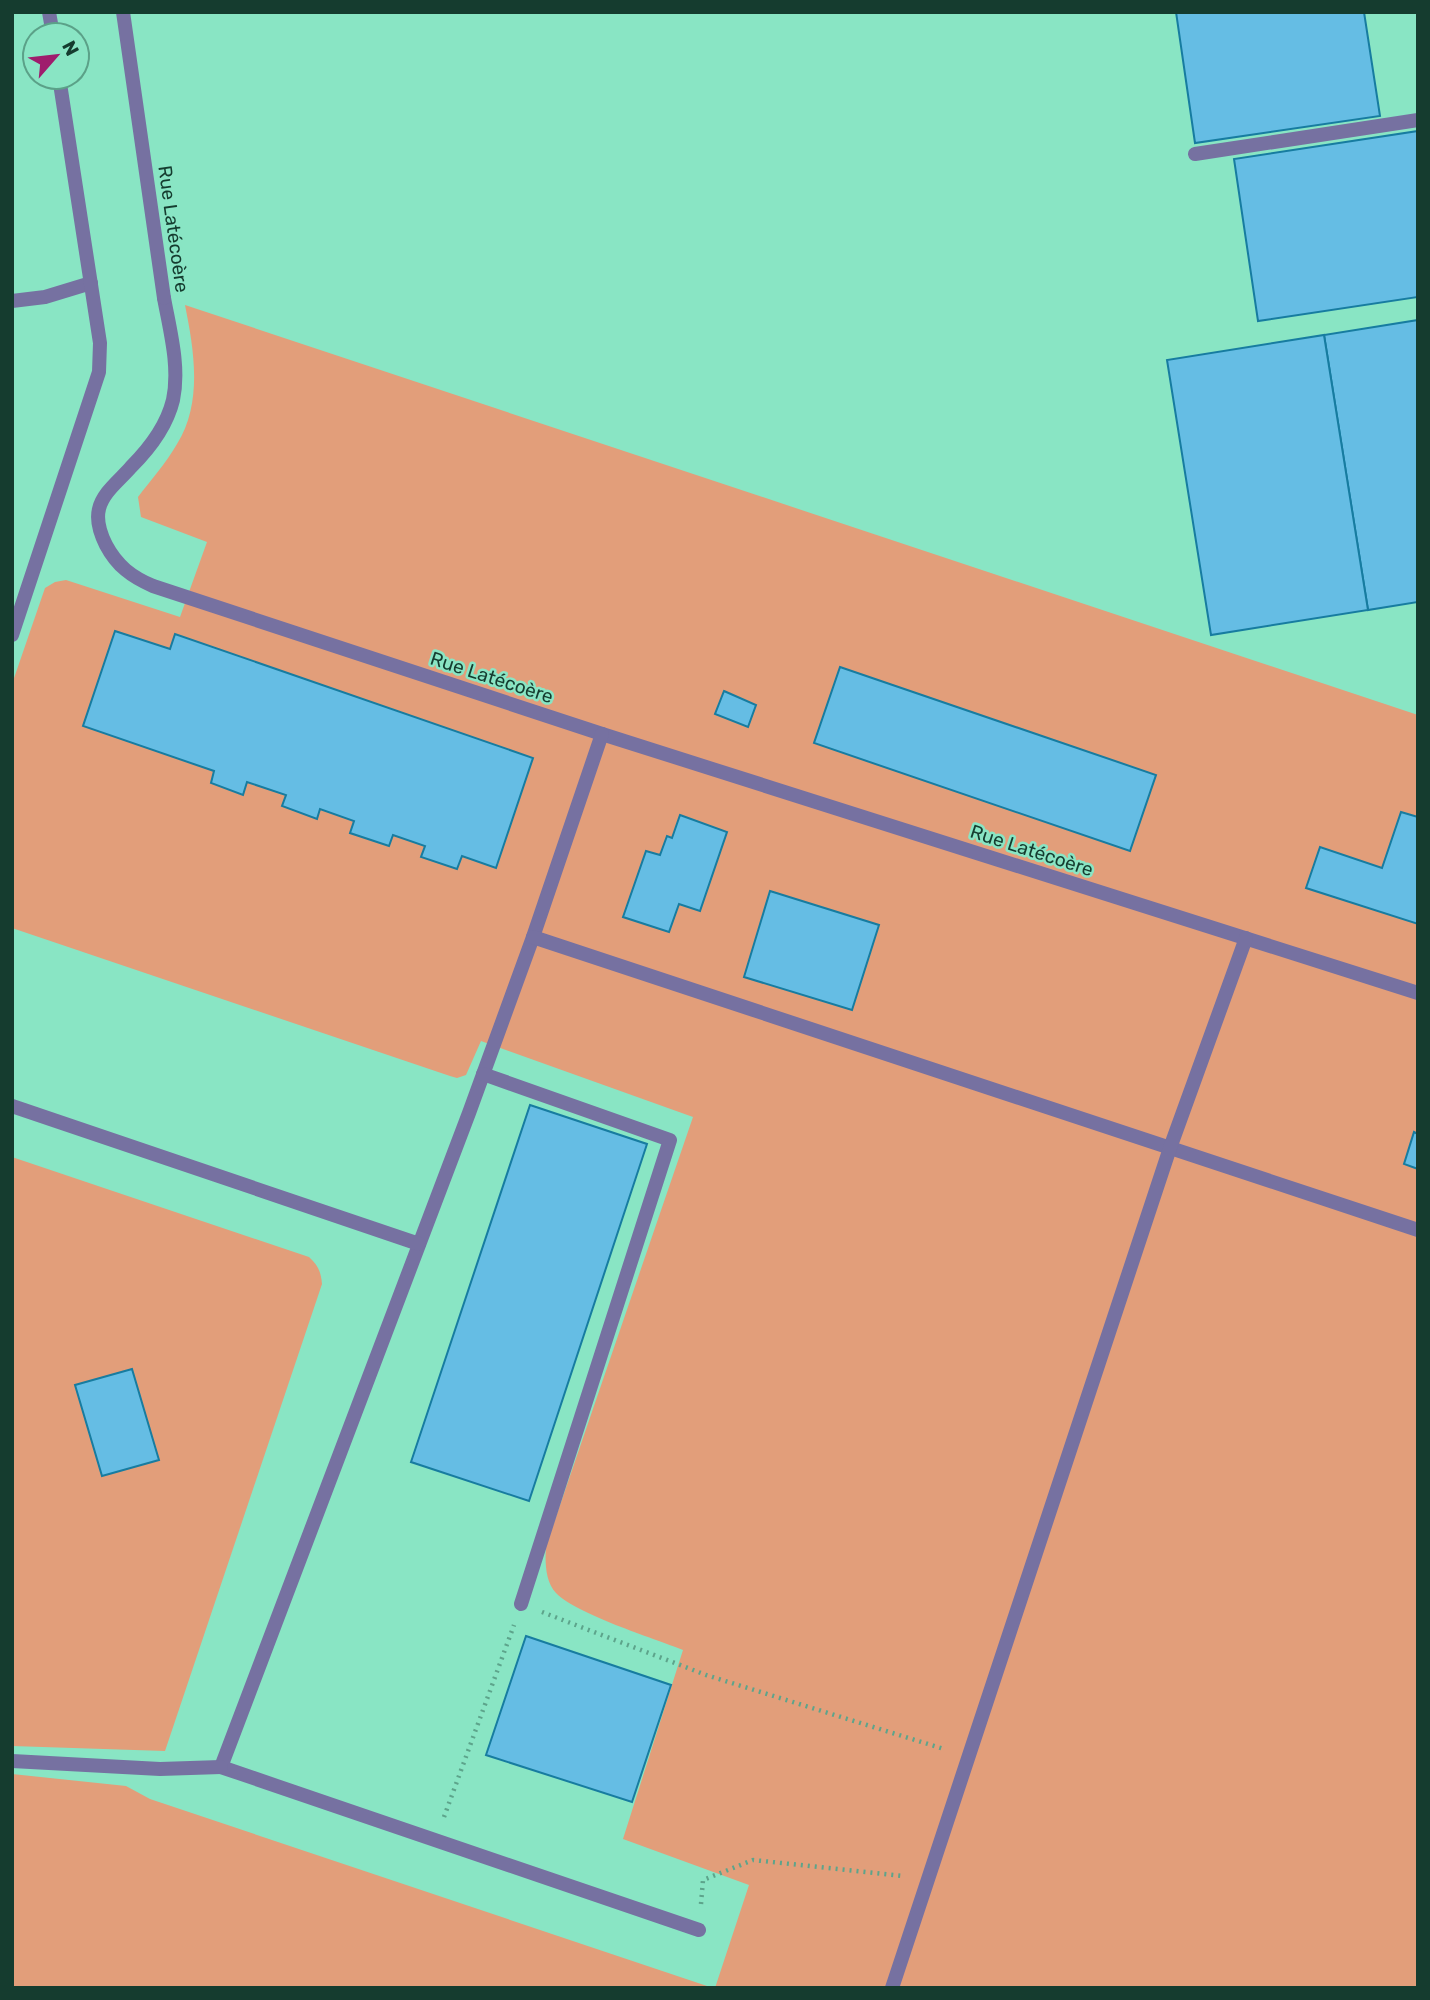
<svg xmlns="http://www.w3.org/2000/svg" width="1430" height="2000" font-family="Rubik,sans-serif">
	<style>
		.green { fill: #e29e7a }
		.building { fill: #65bde4; stroke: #177ca0; stroke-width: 2 }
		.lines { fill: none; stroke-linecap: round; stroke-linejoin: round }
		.path { stroke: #5da48b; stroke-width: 4.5; stroke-dasharray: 2 5; stroke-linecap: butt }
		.service { stroke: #7671a1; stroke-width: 14 }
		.minor { stroke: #7671a1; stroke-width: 14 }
		.labels { text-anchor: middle; stroke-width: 5; stroke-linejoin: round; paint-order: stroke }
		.street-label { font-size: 19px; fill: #153c2f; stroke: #89e5c4 }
	</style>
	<rect width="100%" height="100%" fill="#89e5c4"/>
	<g class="green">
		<path d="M185 305 1418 715V1988H715L749 1885 623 1839 683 1650C653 1638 576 1614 556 1593 545 1581 545 1562 546 1546L693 1117 481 1041 466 1075 457 1078 450 1076 12 928V684L45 588 55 582 66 580 180 617 207 542 141 517 138 497C151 480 166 463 177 444 203 402 194 350 185 305Z"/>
		<path d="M12 1157 309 1257C318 1265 321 1272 322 1284L165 1751 12 1746Z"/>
		<path d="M12 1774 126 1786 150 1799 713 1988H12Z"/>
	</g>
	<g class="building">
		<path d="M1176 12H1364L1380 116 1195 143Z"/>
		<path d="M1418 131V297L1258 321 1234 159Z"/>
		<path d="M1418 320V602L1368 610 1324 335Z"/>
		<path d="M1324 335 1368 610 1211 635 1167 360Z"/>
		<path d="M115 631 170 649 175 634 533 758 496 868 462 856 457 869 421 857 425 846 393 835 389 846 350 833 354 821 320 809 317 819 282 806 286 795 247 782 243 795 211 783 214 771 83 726Z"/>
		<path d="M840 667 1156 775 1130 851 814 743Z"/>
		<path d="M724 691 756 705 748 727 715 714Z"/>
		<path d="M1401 812 1418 817V924L1306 888 1320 847 1382 868Z"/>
		<path d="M680 815 727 832 700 911 679 904 669 932 623 917 646 851 660 855 667 836 672 838Z"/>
		<path d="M770 891 879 925 852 1010 744 977Z"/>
		<path d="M530 1105 647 1144 529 1501 411 1462Z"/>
		<path d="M1414 1132 1418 1134V1169L1404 1164Z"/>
		<path d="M132 1369 159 1460 102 1476 75 1385Z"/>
		<path d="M526 1636 671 1685 632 1802 486 1755Z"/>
	</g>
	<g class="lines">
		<g class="path">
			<path d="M542 1612 706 1675 944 1749"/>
			<path d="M444 1817 514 1625"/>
			<path d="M701 1904 703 1880 753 1860 903 1876"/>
		</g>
		<g class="service">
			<path d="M49 12 53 35"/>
			<path d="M1195 154 1418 120"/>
			<path d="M164 298C170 331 180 367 173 400 167 425 149 449 131 467 120 480 103 492 99 509 96 521 101 535 106 545 117 566 132 577 153 586L602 734 1418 993"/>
			<path d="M12 301 45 297 91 283"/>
			<path d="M12 635 99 372 100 343 59 77"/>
			<path d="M602 734 533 937 469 1113 221 1767 699 1930"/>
			<path d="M533 937 1418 1230"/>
			<path d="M483 1074 670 1140 521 1604"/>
			<path d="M12 1106 419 1244"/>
			<path d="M12 1761 160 1769 221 1767"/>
			<path d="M892 1988 1170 1148 1246 938"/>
		</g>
		<path class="minor" d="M123 12 164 298"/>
	</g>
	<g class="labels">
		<g class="street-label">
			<text transform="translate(174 229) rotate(82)" y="7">Rue Latécoère</text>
			<text transform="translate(492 677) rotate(18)" y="7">Rue Latécoère</text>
			<text transform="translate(1032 850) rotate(18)" y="7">Rue Latécoère</text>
		</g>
	</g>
	<rect width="1430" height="2000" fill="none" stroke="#153c2f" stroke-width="28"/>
	<g transform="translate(56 56) rotate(62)"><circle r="33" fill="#89e5c4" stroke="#5ba188" stroke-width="2"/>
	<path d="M0-5L12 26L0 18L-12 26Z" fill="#9f1c6d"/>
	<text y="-10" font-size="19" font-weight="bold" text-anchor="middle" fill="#153c2f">N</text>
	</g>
</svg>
